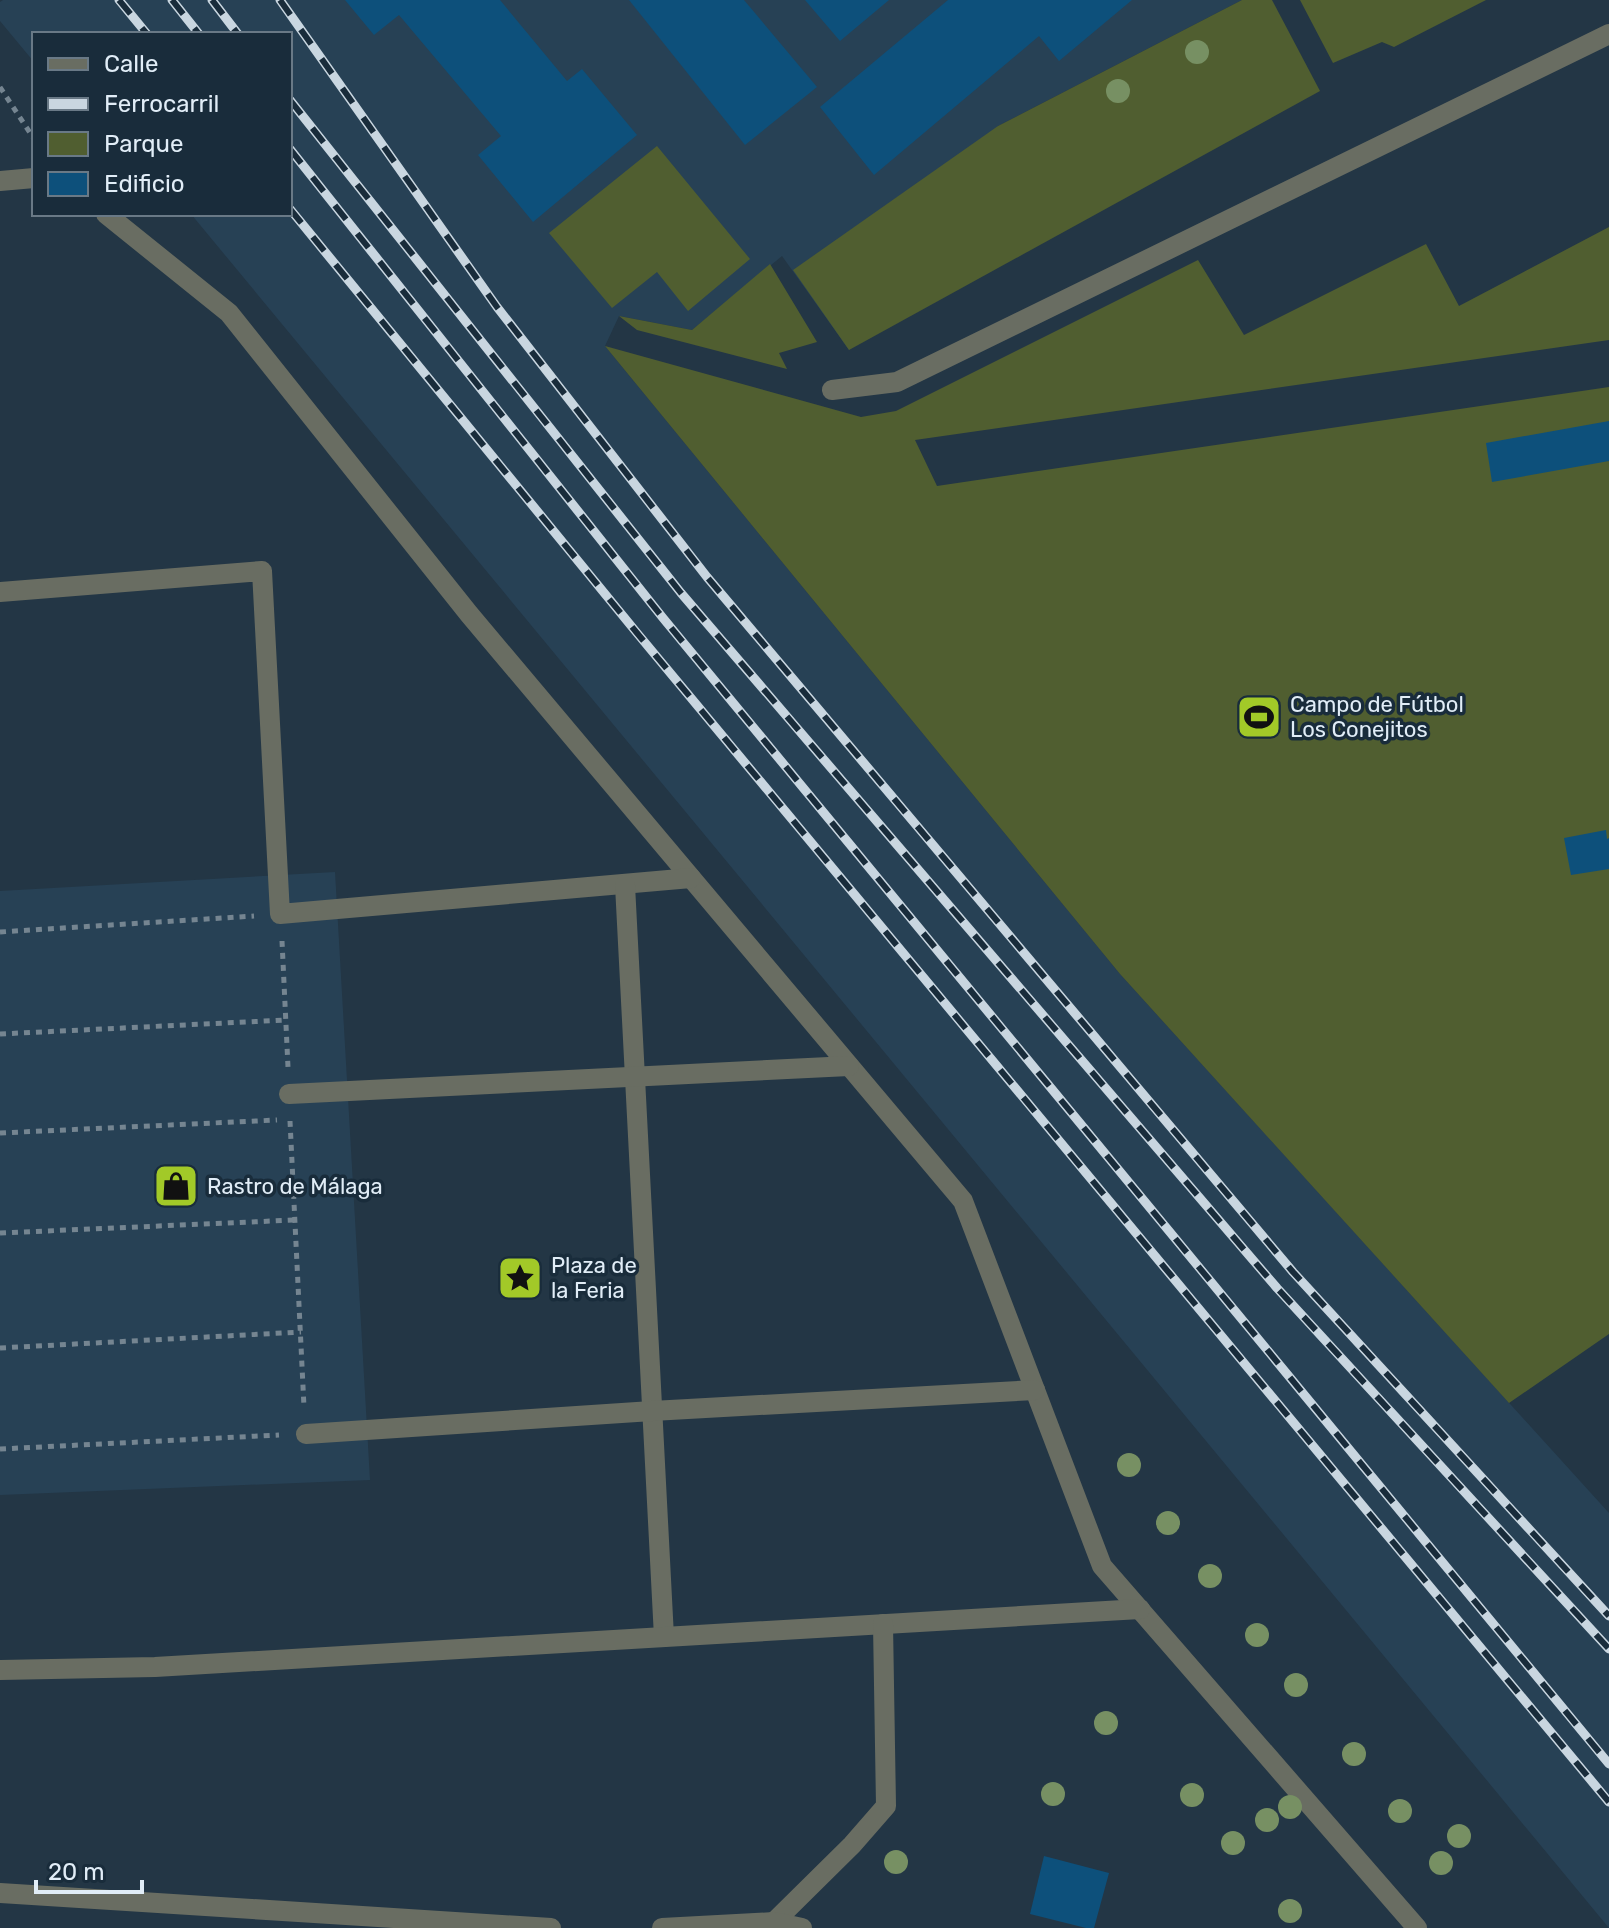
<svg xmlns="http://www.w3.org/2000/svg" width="1609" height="1928" font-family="Rubik,sans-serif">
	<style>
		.built { fill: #274155 }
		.green { fill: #505e30 }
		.building { fill: #0d507b }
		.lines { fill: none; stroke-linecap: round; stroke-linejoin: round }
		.path { stroke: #758591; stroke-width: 5; stroke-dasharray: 6 6; stroke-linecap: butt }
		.minor { stroke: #696d62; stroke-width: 20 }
		.rail-casing { stroke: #c9d6e0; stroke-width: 9 }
		.rail { stroke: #192c3b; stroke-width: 6; stroke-dasharray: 18; stroke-linecap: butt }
		.tree { fill: #779063 }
		.labels { text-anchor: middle; stroke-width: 7; stroke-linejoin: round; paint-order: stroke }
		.poi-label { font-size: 22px; fill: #e1edf7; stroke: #192c3b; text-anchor: start }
	</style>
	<rect width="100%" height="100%" fill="#233645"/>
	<g class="built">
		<path d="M3 0H1242L998 126 849 350 782 256 692 330 619 316 605 346 1120 974 1609 1513V1928L191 214H290V34H34V62L0 21V2Z"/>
		<path d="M335 872 370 1480 0 1495V891Z"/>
	</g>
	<g class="green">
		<path d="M1242 0H1272L1320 91 849 350 793 270 998 126Z"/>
		<path d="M1300 0H1486L1394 47 1382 42 1333 63Z"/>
		<path d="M657 146 750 259 688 311 657 272 612 308 549 233Z"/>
		<path d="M1609 227V340L915 440 937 486 1609 387V1334L1509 1403 1120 974 605 346 861 417 896 411 1198 260 1244 335 1426 244 1459 306Z"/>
		<path d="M770 264 817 342 779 353 787 369 637 330 619 316 692 330Z"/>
	</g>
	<g class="building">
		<path d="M345 0H500L567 81 582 69 637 135 533 222 478 155 501 136 399 15 374 35Z"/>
		<path d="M629 0H744L817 87 745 145Z"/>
		<path d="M805 0H889L840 41Z"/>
		<path d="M948 0H1132L1059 61 1039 36 874 175 820 107Z"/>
		<path d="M1609 421V461L1492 482 1486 443Z"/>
		<path d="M1606 830 1607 839 1609 838V869L1571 875 1564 838Z"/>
		<path d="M1044 1856 1109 1873 1094 1928H1086L1030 1914Z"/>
	</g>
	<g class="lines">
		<g class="path">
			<path d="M0 87 34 139"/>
			<path d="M0 932 254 916"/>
			<path d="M282 941 288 1067"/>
			<path d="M0 1034 286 1020"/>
			<path d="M290 1121 304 1407"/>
			<path d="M0 1133 277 1120"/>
			<path d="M0 1233 295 1220"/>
			<path d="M0 1348 301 1332"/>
			<path d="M0 1449 279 1435"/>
		</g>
		<g class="minor">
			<path d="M0 181 34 178"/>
			<path d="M106 214 229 313 469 614 963 1201 1102 1566 1417 1928"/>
			<path d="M832 390 897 382 1609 34"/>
			<path d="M0 592 262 571 280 914 691 878"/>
			<path d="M625 885 664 1637"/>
			<path d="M289 1094 849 1066"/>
			<path d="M306 1434 652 1411 1035 1390"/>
			<path d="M0 1670 155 1667 1140 1609"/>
			<path d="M0 1893 551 1928"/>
			<path d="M774 1922 852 1845 886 1806 883 1624"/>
			<path d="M662 1928 774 1922 802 1928"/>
		</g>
		<g class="rail-casing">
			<g id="rail">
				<path d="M119 0 147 34"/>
				<path d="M172 0 199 34"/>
				<path d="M212 0 238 34"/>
				<path d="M280 0 497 307 707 577 1293 1272 1609 1616"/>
				<path d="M290 100 681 593 1277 1288 1609 1649"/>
				<path d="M290 149 663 618 1609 1764"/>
				<path d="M290 209 637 633 1609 1802"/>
			</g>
		</g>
		<use href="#rail" class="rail"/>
	</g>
	<g class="tree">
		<circle cx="1197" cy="52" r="12"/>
		<circle cx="1118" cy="91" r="12"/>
		<circle cx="1129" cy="1465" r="12"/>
		<circle cx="1168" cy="1523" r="12"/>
		<circle cx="1210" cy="1576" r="12"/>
		<circle cx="1257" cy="1635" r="12"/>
		<circle cx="1296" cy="1685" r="12"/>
		<circle cx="1106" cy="1723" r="12"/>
		<circle cx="1354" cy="1754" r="12"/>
		<circle cx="1053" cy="1794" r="12"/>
		<circle cx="1192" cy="1795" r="12"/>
		<circle cx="1290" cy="1807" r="12"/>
		<circle cx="1400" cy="1811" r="12"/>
		<circle cx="1267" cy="1820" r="12"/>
		<circle cx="1459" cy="1836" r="12"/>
		<circle cx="1233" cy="1843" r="12"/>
		<circle cx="896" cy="1862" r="12"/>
		<circle cx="1441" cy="1863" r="12"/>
		<circle cx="1290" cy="1911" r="12"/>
	</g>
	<defs>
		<g id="stadium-square" transform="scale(2.3)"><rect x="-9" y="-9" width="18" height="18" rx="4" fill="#a2c928" stroke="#192c3b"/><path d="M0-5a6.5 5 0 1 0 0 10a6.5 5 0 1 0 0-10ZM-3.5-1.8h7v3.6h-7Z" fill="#111"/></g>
		<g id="shop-square" transform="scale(2.3)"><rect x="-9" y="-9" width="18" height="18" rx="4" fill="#a2c928" stroke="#192c3b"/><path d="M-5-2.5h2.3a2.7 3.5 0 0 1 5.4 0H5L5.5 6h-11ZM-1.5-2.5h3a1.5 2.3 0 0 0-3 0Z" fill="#111"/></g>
		<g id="sight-square" transform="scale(2.3)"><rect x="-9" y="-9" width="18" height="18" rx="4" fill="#a2c928" stroke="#192c3b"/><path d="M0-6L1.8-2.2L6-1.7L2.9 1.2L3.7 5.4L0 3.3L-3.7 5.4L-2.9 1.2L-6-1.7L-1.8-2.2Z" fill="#111"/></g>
	</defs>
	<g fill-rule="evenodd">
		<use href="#stadium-square" x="1259" y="717"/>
		<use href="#shop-square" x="176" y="1186"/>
		<use href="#sight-square" x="520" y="1278"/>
	</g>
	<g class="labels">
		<g class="poi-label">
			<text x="1290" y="712">Campo de Fútbol<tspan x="1290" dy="25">Los Conejitos</tspan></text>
			<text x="207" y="1194">Rastro de Málaga</text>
			<text x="551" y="1273">Plaza de<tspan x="551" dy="25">la Feria</tspan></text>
		</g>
	</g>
	<rect x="32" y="32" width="260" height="184" fill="#192c3b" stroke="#697986" stroke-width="2"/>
	<rect x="48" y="58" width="40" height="12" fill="#696d62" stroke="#697986" stroke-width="2"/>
	<text x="104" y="72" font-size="24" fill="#e1edf7">Calle</text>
	<rect x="48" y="98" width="40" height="12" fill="#c9d6e0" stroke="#697986" stroke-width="2"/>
	<text x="104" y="112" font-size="24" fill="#e1edf7">Ferrocarril</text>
	<rect x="48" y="132" width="40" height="24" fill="#505e30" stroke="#697986" stroke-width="2"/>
	<text x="104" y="152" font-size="24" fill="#e1edf7">Parque</text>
	<rect x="48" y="172" width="40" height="24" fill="#0d507b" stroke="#697986" stroke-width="2"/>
	<text x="104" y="192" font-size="24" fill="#e1edf7">Edificio</text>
	<path d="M36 1880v12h106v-12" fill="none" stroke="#e1edf7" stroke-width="4"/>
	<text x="48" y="1880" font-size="24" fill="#e1edf7" stroke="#192c3b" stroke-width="6" paint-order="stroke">20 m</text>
</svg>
